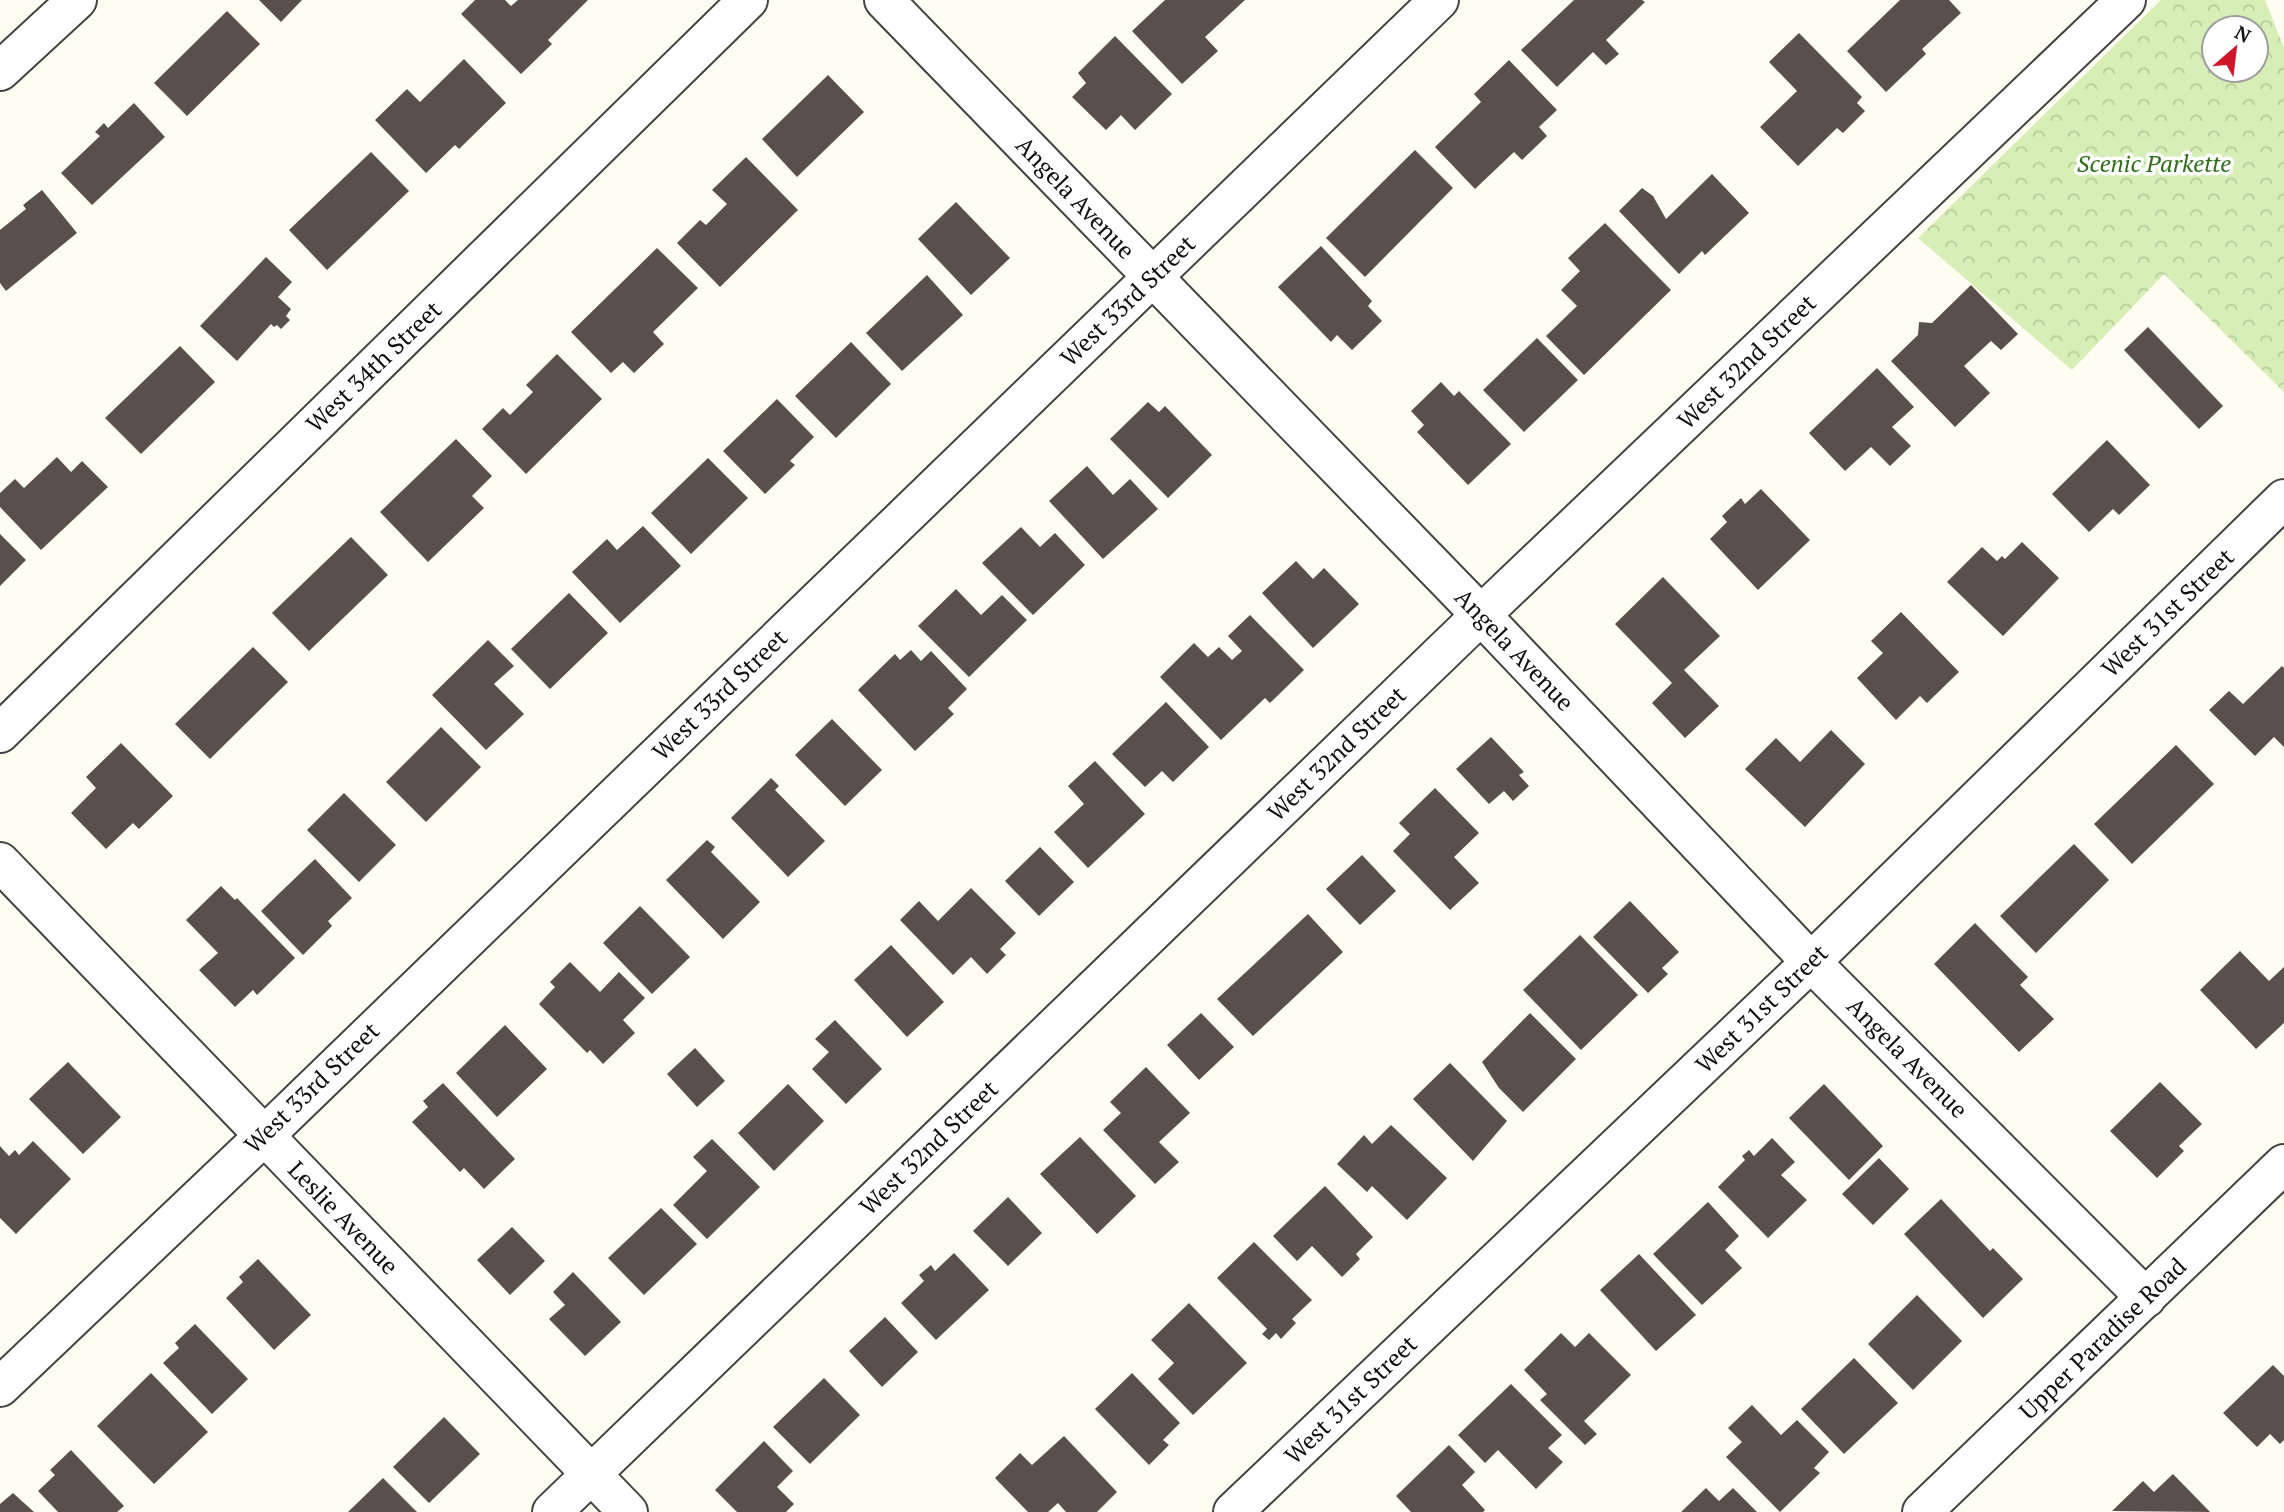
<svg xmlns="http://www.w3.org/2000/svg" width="2284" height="1512" font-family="'PT Serif',serif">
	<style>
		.park { fill: url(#park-crowns); fill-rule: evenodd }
		.building { fill: #5a504b }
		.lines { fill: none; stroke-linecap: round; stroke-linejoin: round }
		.minor-casing { stroke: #434343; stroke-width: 42 }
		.minor { stroke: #fff; stroke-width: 38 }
		.labels { text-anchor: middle; stroke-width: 7; stroke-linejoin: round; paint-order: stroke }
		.park-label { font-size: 24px; font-style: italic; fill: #2e7018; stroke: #fff }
		.street-label { font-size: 24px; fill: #101010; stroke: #fff }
	</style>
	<defs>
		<pattern id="park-crowns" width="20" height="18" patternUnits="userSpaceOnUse" patternTransform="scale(1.75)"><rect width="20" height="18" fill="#d7efb6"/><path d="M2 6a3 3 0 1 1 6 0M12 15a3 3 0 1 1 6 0" fill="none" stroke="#b8cc9b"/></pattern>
	</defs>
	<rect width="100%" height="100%" fill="#fffcf2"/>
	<path class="park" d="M2161 0H2265L2284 48V392L2164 274 2072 370 1918 238ZM2256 28V70H2214V28Z"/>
	<g class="building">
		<path d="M259 0H302L281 22Z"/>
		<path d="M475 0H505L511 6 518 0H588L548 40 552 44 521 74 461 14Z"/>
		<path d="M1165 0H1245L1205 37 1218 51 1182 84 1132 31Z"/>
		<path d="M1574 0H1642L1645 2 1606 40 1619 54 1606 65 1593 52 1557 87 1521 50Z"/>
		<path d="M1900 0H1949L1961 13 1922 49 1926 54 1886 92 1847 51Z"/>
		<path d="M227 11 260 44 187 116 154 83Z"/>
		<path d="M1799 33 1862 97 1857 103 1865 111 1843 133 1837 128 1798 166 1760 127 1797 91 1769 62Z"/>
		<path d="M1115 36 1172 94 1135 130 1121 115 1106 130 1072 97 1086 83 1078 73Z"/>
		<path d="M464 59 506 103 459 149 455 145 426 173 375 120 407 89 420 102Z"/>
		<path d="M1509 60 1557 110 1539 127 1547 136 1522 160 1514 152 1475 189 1435 147 1481 102 1474 94Z"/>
		<path d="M828 75 864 112 797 177 762 139Z"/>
		<path d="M134 103 165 137 92 205 61 173 100 136 95 132 104 123 108 128Z"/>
		<path d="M1415 150 1453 188 1365 277 1326 238Z"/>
		<path d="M371 152 409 191 327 270 289 230Z"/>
		<path d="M746 157 798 210 720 287 677 243 700 220 706 225 727 204 712 190Z"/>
		<path d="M1712 174 1749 213 1705 255 1702 251 1679 274 1619 211 1642 188 1653 196 1666 219Z"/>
		<path d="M42 190 77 233 6 291 0 283V230L26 209 23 205Z"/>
		<path d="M956 202 1010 258 971 295 918 239Z"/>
		<path d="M1605 223 1671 290 1584 375 1546 336 1577 306 1561 290 1580 271 1568 258Z"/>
		<path d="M1321 246 1372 301 1368 306 1382 321 1352 350 1337 335 1331 342 1278 287Z"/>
		<path d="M657 248 698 288 653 332 664 344 634 373 623 362 611 373 571 332Z"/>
		<path d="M266 257 292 282 278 297 291 309 286 316 290 320 281 329 277 325 274 327 271 324 237 361 200 326Z"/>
		<path d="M927 275 963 315 902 371 866 333Z"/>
		<path d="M1971 285 2018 334 2001 350 1991 341 1964 366 1990 393 1955 427 1891 361 1918 335 1919 322 1932 323Z"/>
		<path d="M2148 327 2223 406 2199 429 2124 350Z"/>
		<path d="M1537 338 1578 380 1524 432 1483 390Z"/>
		<path d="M851 342 891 384 836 438 795 396Z"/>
		<path d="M180 346 215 382 141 454 105 418Z"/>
		<path d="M557 354 602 399 526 474 482 429 503 408 510 415 533 392 526 385Z"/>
		<path d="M1877 368 1914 407 1892 427 1911 446 1890 466 1871 447 1845 471 1809 433Z"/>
		<path d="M1441 382 1454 396 1459 391 1511 444 1468 485 1417 432 1424 425 1411 411Z"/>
		<path d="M777 399 814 437 790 461 795 465 765 494 723 451Z"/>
		<path d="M1148 402 1159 412 1165 406 1212 455 1168 498 1110 439Z"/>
		<path d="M456 439 492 476 472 496 484 508 428 562 380 512Z"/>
		<path d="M2107 440 2150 485 2119 515 2113 509 2089 532 2052 494Z"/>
		<path d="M57 457 71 472 82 461 108 487 41 550 0 507V493L15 479 24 488Z"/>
		<path d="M708 458 748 498 691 554 651 513Z"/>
		<path d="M1087 466 1113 495 1130 479 1158 509 1103 559 1049 501Z"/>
		<path d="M1761 489 1810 540 1758 590 1710 539 1727 522 1722 516 1741 498 1745 504Z"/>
		<path d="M643 526 681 566 620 623 572 572 607 539 617 550Z"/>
		<path d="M1021 527 1040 547 1055 533 1085 565 1033 615 982 563Z"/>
		<path d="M0 534 26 560 0 586Z"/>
		<path d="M351 537 388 575 309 651 272 613Z"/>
		<path d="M2022 542 2059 578 2003 636 1947 582 1982 547 1997 561 2002 556 2005 559Z"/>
		<path d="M1296 561 1313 579 1324 568 1359 604 1313 648 1262 593Z"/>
		<path d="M1663 577 1720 636 1684 670 1719 706 1685 738 1652 703 1672 683 1615 624Z"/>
		<path d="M956 589 981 615 1002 595 1027 620 969 677 918 626Z"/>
		<path d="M569 593 608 633 550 689 511 649Z"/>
		<path d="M1901 612 1959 672 1927 703 1920 696 1896 720 1857 678 1883 653 1871 641Z"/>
		<path d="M1250 615 1304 670 1270 703 1265 698 1221 740 1160 677 1194 643 1208 657 1219 647 1232 660 1242 651 1228 636Z"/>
		<path d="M488 640 514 666 494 684 524 714 486 750 432 695Z"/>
		<path d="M253 647 288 682 210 759 175 724Z"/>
		<path d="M911 650 921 661 931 651 967 689 948 708 954 714 915 751 858 690 895 654 900 660Z"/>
		<path d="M2282 666 2284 668V747L2274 737 2255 756 2209 710 2229 691 2243 704Z"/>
		<path d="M1166 702 1209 747 1173 782 1162 771 1145 787 1112 754Z"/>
		<path d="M832 719 882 770 845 806 795 755Z"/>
		<path d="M441 727 481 767 426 822 386 782Z"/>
		<path d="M1831 730 1865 764 1805 827 1745 769 1776 738 1800 762Z"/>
		<path d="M1491 737 1524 772 1519 775 1529 786 1513 801 1504 791 1489 804 1456 769Z"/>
		<path d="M121 743 173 796 139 829 133 823 106 849 71 813 96 788 86 777Z"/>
		<path d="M2176 745 2214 784 2132 864 2094 824Z"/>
		<path d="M1095 761 1145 814 1088 868 1054 832 1084 804 1068 786Z"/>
		<path d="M771 778 779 786 775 790 825 841 788 877 731 818Z"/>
		<path d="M1435 788 1479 833 1454 857 1479 883 1450 910 1393 851 1410 834 1399 823Z"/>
		<path d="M344 793 396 845 359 882 307 830Z"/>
		<path d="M707 840 715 847 711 852 760 902 723 939 666 880Z"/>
		<path d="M2074 844 2109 880 2036 953 2000 916Z"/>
		<path d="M1040 847 1074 882 1039 916 1005 881Z"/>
		<path d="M1362 855 1396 891 1360 925 1326 889Z"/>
		<path d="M315 859 352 898 328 921 332 926 303 955 261 911Z"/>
		<path d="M221 886 235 900 237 898 295 958 257 995 253 990 235 1007 199 970 218 953 186 920Z"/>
		<path d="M971 888 1016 933 1000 949 1006 955 987 974 971 957 953 975 900 920 919 901 938 921Z"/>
		<path d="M1630 901 1679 952 1662 968 1668 974 1648 993 1593 937Z"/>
		<path d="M640 906 690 957 652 994 603 943Z"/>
		<path d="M1308 914 1343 952 1253 1036 1217 999Z"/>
		<path d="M1975 923 2028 977 2020 985 2054 1019 2019 1052 1934 964Z"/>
		<path d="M1580 935 1638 995 1581 1050 1523 990Z"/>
		<path d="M891 945 944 1002 907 1037 854 980Z"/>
		<path d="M2240 951 2269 981 2284 967V1023L2256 1049 2200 990Z"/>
		<path d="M570 962 600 992 619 972 645 998 623 1020 635 1033 603 1064 590 1050 587 1053 539 1004 555 987 550 982Z"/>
		<path d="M1201 1013 1234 1047 1199 1080 1167 1045Z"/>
		<path d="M1530 1013 1576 1059 1523 1112 1499 1088 1482 1062Z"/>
		<path d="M835 1020 882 1069 846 1104 812 1069 829 1052 815 1039Z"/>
		<path d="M505 1025 547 1069 497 1117 456 1073Z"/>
		<path d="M695 1048 725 1081 697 1107 667 1074Z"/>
		<path d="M68 1062 121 1117 83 1154 29 1099Z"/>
		<path d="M1450 1063 1507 1121 1473 1161 1413 1099Z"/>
		<path d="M1146 1067 1190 1113 1159 1142 1179 1162 1155 1184 1103 1130 1121 1113 1110 1102Z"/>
		<path d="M2160 1082 2202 1124 2179 1146 2184 1151 2157 1178 2110 1131Z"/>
		<path d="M443 1083 515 1159 484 1189 464 1168 460 1172 412 1122 428 1107 423 1101Z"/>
		<path d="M788 1084 824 1121 774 1171 738 1133Z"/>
		<path d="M1824 1084 1883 1146 1849 1180 1789 1118Z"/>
		<path d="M1391 1125 1447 1178 1407 1220 1372 1186 1367 1192 1337 1164 1364 1135 1372 1144Z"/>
		<path d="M1080 1137 1136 1196 1097 1234 1040 1174Z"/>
		<path d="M1772 1138 1795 1162 1781 1175 1807 1200 1768 1238 1718 1187 1745 1160 1742 1156 1749 1150 1754 1156Z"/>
		<path d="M712 1139 760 1187 707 1239 673 1205 707 1171 693 1157Z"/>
		<path d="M33 1141 71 1179 16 1234 0 1218V1146L9 1156 15 1150 19 1155Z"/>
		<path d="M1879 1158 1909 1189 1873 1225 1842 1194Z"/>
		<path d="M1325 1186 1373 1237 1356 1254 1360 1259 1342 1277 1312 1246 1297 1261 1273 1236Z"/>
		<path d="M1008 1197 1042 1233 1008 1266 973 1231Z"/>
		<path d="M1941 1199 1990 1251 1993 1248 2023 1279 1983 1318 1904 1234Z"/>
		<path d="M1708 1202 1739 1236 1725 1250 1742 1268 1702 1305 1653 1254Z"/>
		<path d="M661 1208 697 1244 644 1295 608 1258Z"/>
		<path d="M512 1227 545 1261 510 1295 477 1260Z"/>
		<path d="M1254 1242 1312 1300 1292 1319 1296 1323 1281 1339 1276 1333 1269 1340 1262 1334 1267 1329 1217 1278Z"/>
		<path d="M954 1253 989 1290 936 1340 901 1303 924 1281 919 1275 931 1265 935 1271Z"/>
		<path d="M1639 1254 1696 1315 1656 1351 1600 1290Z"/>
		<path d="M258 1259 311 1315 274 1350 226 1298 243 1282 239 1277Z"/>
		<path d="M573 1272 621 1322 585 1356 549 1319 565 1305 553 1292Z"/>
		<path d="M1917 1295 1962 1341 1913 1390 1868 1344Z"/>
		<path d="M1189 1303 1247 1363 1193 1415 1158 1379 1174 1363 1151 1340Z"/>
		<path d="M885 1317 918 1352 882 1387 849 1351Z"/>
		<path d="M195 1324 248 1379 212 1414 163 1363 179 1348 175 1343Z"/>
		<path d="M1561 1333 1575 1347 1589 1333 1631 1375 1584 1421 1597 1434 1585 1445 1540 1400 1547 1394 1524 1370Z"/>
		<path d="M1854 1358 1898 1403 1844 1454 1801 1409Z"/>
		<path d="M2273 1365 2284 1376V1440L2280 1444 2270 1434 2257 1447 2223 1413Z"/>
		<path d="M151 1373 208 1432 154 1484 97 1426Z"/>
		<path d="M1132 1373 1180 1423 1163 1440 1169 1445 1149 1465 1095 1409Z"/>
		<path d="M824 1378 860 1415 810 1464 773 1427Z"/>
		<path d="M1511 1384 1562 1435 1548 1448 1563 1462 1536 1489 1498 1450 1485 1463 1458 1435Z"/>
		<path d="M1752 1405 1781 1435 1797 1420 1829 1452 1814 1468 1820 1473 1780 1512 1726 1457 1742 1442 1728 1428Z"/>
		<path d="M444 1417 480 1454 429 1503 393 1467Z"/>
		<path d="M1064 1436 1117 1492 1097 1512H1066L1058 1503 1048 1512H1028L995 1478 1020 1453 1032 1465Z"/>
		<path d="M764 1441 793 1471 777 1487 794 1504 786 1512H737L715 1490Z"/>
		<path d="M1449 1445 1475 1472 1462 1485 1485 1510 1483 1512H1411L1396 1496Z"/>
		<path d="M71 1450 124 1506 117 1512H58L38 1491 55 1475 50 1470Z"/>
		<path d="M2173 1474 2210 1512 2112 1511 2143 1481 2154 1492Z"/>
		<path d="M383 1478 417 1512H348Z"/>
		<path d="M1706 1488 1719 1501 1733 1488 1757 1512H1681Z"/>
		<path d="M13 1493 34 1512H0V1504Z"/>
	</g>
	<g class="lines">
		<g class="minor-casing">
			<g id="minor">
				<path d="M884 0 1481 615 1811 962 2146 1298"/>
				<path d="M0 71 77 0"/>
				<path d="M0 733 748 0"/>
				<path d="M0 862 628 1512"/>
				<path d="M0 1387 264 1136 1439 0"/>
				<path d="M552 1512 1481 615 2126 0"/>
				<path d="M1233 1512 1811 962 2284 499"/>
				<path d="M1922 1512 2284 1164"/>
			</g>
		</g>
		<use href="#minor" class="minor"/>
	</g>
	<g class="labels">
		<g class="park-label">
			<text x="2154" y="172">Scenic Parkette</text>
		</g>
		<g class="street-label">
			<text transform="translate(1075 198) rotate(46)" y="8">Angela Avenue</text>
			<text transform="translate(1128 301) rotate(-44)" y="8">West 33rd Street</text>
			<text transform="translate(1747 362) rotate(-44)" y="8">West 32nd Street</text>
			<text transform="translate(374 367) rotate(-44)" y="8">West 34th Street</text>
			<text transform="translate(2168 613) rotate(-44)" y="8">West 31st Street</text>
			<text transform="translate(1514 650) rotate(46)" y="8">Angela Avenue</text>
			<text transform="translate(720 695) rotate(-44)" y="8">West 33rd Street</text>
			<text transform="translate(1337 754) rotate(-44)" y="8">West 32nd Street</text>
			<text transform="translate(1762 1009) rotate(-44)" y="8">West 31st Street</text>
			<text transform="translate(1907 1058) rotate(45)" y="8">Angela Avenue</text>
			<text transform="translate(312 1088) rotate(-44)" y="8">West 33rd Street</text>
			<text transform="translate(929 1148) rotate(-44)" y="8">West 32nd Street</text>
			<text transform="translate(343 1218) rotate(46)" y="8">Leslie Avenue</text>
			<text transform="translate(2103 1339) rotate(-44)" y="8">Upper Paradise Road</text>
			<text transform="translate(1351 1400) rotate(-44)" y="8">West 31st Street</text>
		</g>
	</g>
	<g transform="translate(2235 49) rotate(28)"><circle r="33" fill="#ffffff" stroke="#9f9f9f" stroke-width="2"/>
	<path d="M0-5L12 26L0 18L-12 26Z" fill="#d0172a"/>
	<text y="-10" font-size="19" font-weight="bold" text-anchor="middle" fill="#101010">N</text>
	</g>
</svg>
